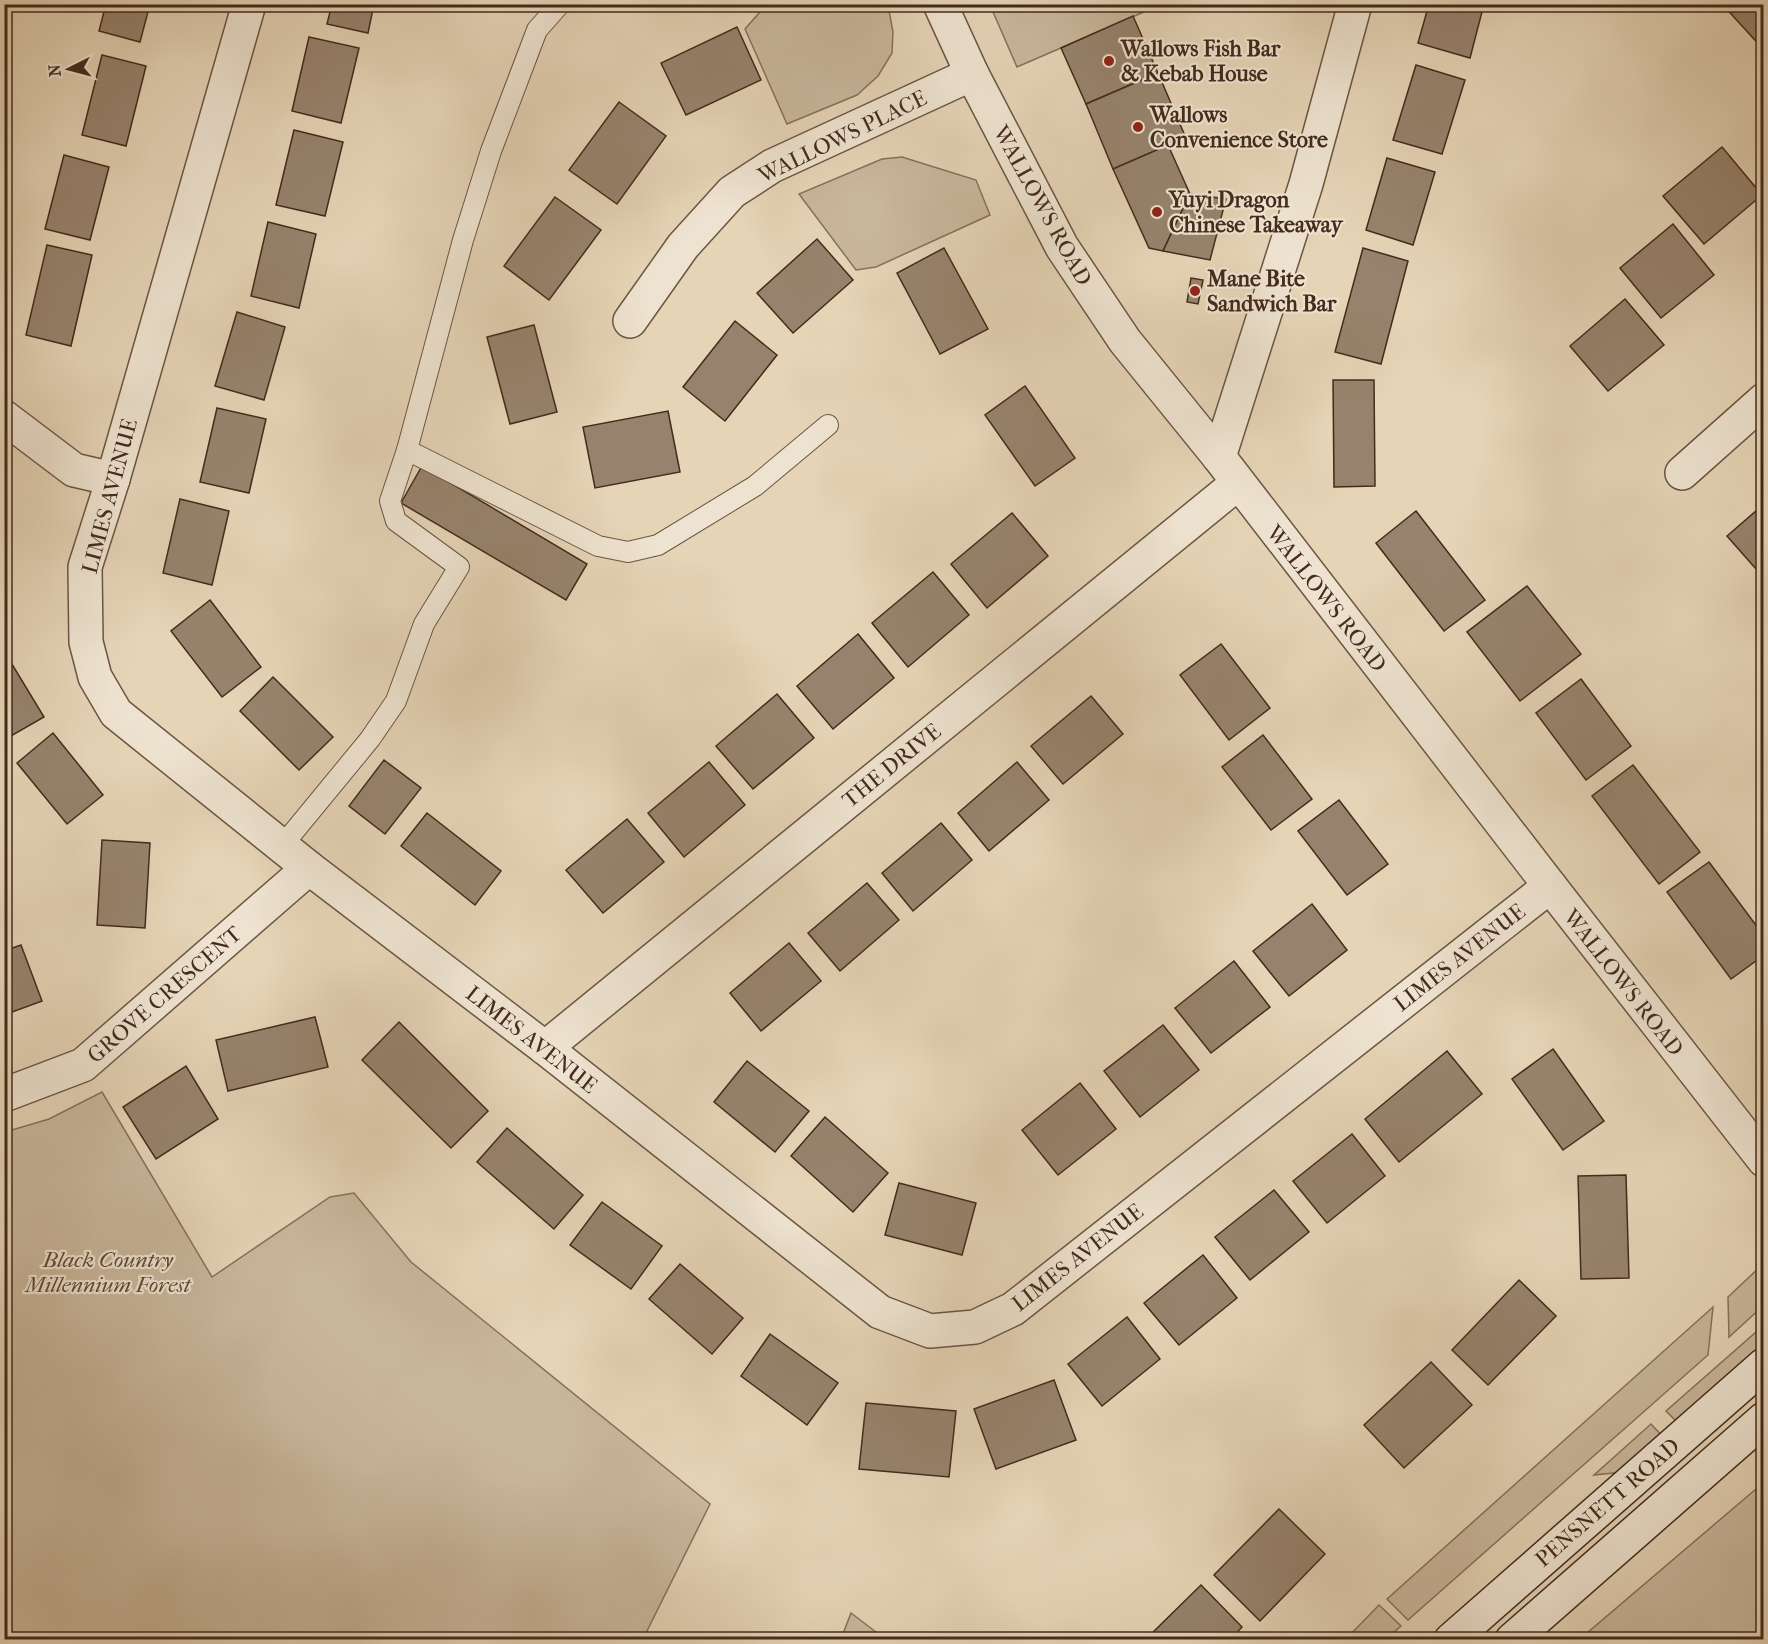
<svg xmlns="http://www.w3.org/2000/svg" width="1768" height="1644" font-family="'IM FELL French Canon',serif">
	<style>
		.green { fill: #c9b79c; stroke: #86715c; stroke-width: 1.5 }
		.building { fill: #97836d; stroke: #432b1d; stroke-width: 1.5 }
		.lines { fill: none; stroke-linecap: round; stroke-linejoin: round }
		.service-casing { stroke: #6c5543; stroke-width: 22 }
		.minor-casing { stroke: #6c5543; stroke-width: 36 }
		.secondary-casing { stroke: #432b1d; stroke-width: 36 }
		.service { stroke: #eee3d0; stroke-width: 20 }
		.minor { stroke: #eee3d0; stroke-width: 33 }
		.secondary { stroke: #eee3d0; stroke-width: 33 }
		.poi-dot { fill: #8f2418; stroke: #eee3d0; stroke-width: 2 }
		.labels { text-anchor: middle; stroke-width: 4.5; stroke-linejoin: round; paint-order: stroke }
		.poi-label { font-size: 22px; font-weight: bold; fill: #432b1d; stroke: #eee3d0; text-anchor: start }
		.street-label { font-size: 22px; fill: #432b1d; stroke: #eee3d0 }
		.park-label { font-size: 22px; font-style: italic; fill: #5e4736; stroke: #eee3d0 }
	</style>
	<rect width="100%" height="100%" fill="#e5d4b6"/>
	<filter id="stains"><feTurbulence type="fractalNoise" baseFrequency=".00333" numOctaves="4"/><feColorMatrix values="0 0 0 0 .2 0 0 0 0 .09 0 0 0 0 .02 0 0 0 .5 -.17"/></filter>
	<radialGradient id="worn" r=".72"><stop offset=".6" stop-color="#630" stop-opacity="0"/><stop offset="1" stop-color="#630" stop-opacity=".3"/></radialGradient>
	<g class="green">
		<path d="M766 5H888L893 32 892 53 878 76 857 95 787 124 745 29Z"/>
		<path d="M990 5H1160L1017 67Z"/>
		<path d="M902 157 976 180 990 215 876 267 856 270 799 194 882 159Z"/>
		<path d="M102 1092 212 1277 330 1197 354 1193 411 1262 710 1504 643 1639H5V1132L49 1119Z"/>
		<path d="M1763 1264V1306L1729 1337 1728 1297Z"/>
		<path d="M1713 1307 1708 1355 1408 1620 1387 1599Z"/>
		<path d="M1763 1326V1351L1679 1424 1666 1411Z"/>
		<path d="M1651 1424 1663 1437 1624 1472 1594 1475Z"/>
		<path d="M1763 1483V1639H1580Z"/>
		<path d="M1379 1605 1401 1626 1386 1639H1346Z"/>
		<path d="M851 1613 885 1639H841Z"/>
	</g>
	<g class="building">
		<path d="M106 4H150L140 42 99 31Z"/>
		<path d="M332 4H374L368 33 327 24Z"/>
		<path d="M1429 4H1484L1470 58 1418 43Z"/>
		<path d="M1722 4H1764V50Z"/>
		<path d="M1133 16 1158 73 1086 104 1061 48Z"/>
		<path d="M737 27 761 80 686 115 661 63Z"/>
		<path d="M309 37 359 48 341 123 292 111Z"/>
		<path d="M102 55 146 66 126 146 82 135Z"/>
		<path d="M1416 65 1465 80 1442 154 1393 140Z"/>
		<path d="M1158 73 1186 138 1113 169 1086 104Z"/>
		<path d="M619 102 666 136 617 204 569 170Z"/>
		<path d="M294 130 343 142 325 216 276 205Z"/>
		<path d="M1168 145 1190 194 1163 251 1149 248 1113 169Z"/>
		<path d="M1722 147 1762 195 1704 244 1663 196Z"/>
		<path d="M64 155 109 167 90 240 45 229Z"/>
		<path d="M1387 158 1435 172 1413 245 1366 230Z"/>
		<path d="M1190 194 1226 199 1210 260 1163 251Z"/>
		<path d="M555 197 601 230 549 300 504 266Z"/>
		<path d="M268 222 316 234 299 308 251 296Z"/>
		<path d="M1673 224 1714 275 1661 318 1620 268Z"/>
		<path d="M817 239 853 280 793 333 757 293Z"/>
		<path d="M47 245 92 255 71 346 26 335Z"/>
		<path d="M944 248 988 329 940 354 897 273Z"/>
		<path d="M1363 248 1408 261 1381 364 1335 352Z"/>
		<path d="M1191 278 1203 280 1198 304 1187 302Z"/>
		<path d="M1625 299 1664 345 1608 391 1570 346Z"/>
		<path d="M237 312 285 327 264 400 215 386Z"/>
		<path d="M735 321 777 355 725 421 683 387Z"/>
		<path d="M534 325 557 412 510 424 487 337Z"/>
		<path d="M1333 380H1374L1375 486 1334 487Z"/>
		<path d="M1025 386 1075 458 1035 486 985 415Z"/>
		<path d="M217 408 266 419 249 493 200 482Z"/>
		<path d="M668 411 680 472 595 488 583 427Z"/>
		<path d="M422 466 587 564 566 600 401 503Z"/>
		<path d="M180 499 229 511 212 585 163 573Z"/>
		<path d="M1764 504V578L1727 536Z"/>
		<path d="M1416 511 1485 600 1444 631 1376 543Z"/>
		<path d="M1012 513 1048 556 987 608 951 564Z"/>
		<path d="M933 572 969 615 908 667 872 623Z"/>
		<path d="M1527 586 1581 654 1520 701 1467 632Z"/>
		<path d="M210 600 261 667 222 697 171 631Z"/>
		<path d="M858 634 894 678 833 729 797 686Z"/>
		<path d="M1221 644 1270 708 1229 740 1180 675Z"/>
		<path d="M4 651 44 717 4 740Z"/>
		<path d="M273 677 333 737 299 770 240 711Z"/>
		<path d="M1581 679 1631 746 1586 780 1536 713Z"/>
		<path d="M777 694 814 738 753 789 716 746Z"/>
		<path d="M1091 696 1123 734 1063 784 1031 746Z"/>
		<path d="M53 733 103 795 67 824 17 763Z"/>
		<path d="M1263 735 1312 799 1271 830 1222 767Z"/>
		<path d="M384 760 421 788 385 834 349 806Z"/>
		<path d="M709 762 745 805 684 857 648 813Z"/>
		<path d="M1017 762 1049 800 989 851 958 813Z"/>
		<path d="M1633 765 1700 852 1659 884 1592 796Z"/>
		<path d="M1339 800 1388 864 1347 895 1298 831Z"/>
		<path d="M427 813 501 871 475 905 401 846Z"/>
		<path d="M627 819 664 862 603 913 566 870Z"/>
		<path d="M941 823 972 860 913 911 882 873Z"/>
		<path d="M102 840 150 843 145 928 97 925Z"/>
		<path d="M1709 862 1764 936V955L1731 979 1667 892Z"/>
		<path d="M867 883 899 920 840 971 808 933Z"/>
		<path d="M1312 904 1347 950 1289 996 1253 951Z"/>
		<path d="M789 943 821 981 761 1031 730 993Z"/>
		<path d="M21 945 42 1001 4 1015V951Z"/>
		<path d="M1234 961 1270 1007 1211 1053 1175 1008Z"/>
		<path d="M315 1017 328 1067 228 1091 216 1040Z"/>
		<path d="M399 1022 488 1111 451 1148 362 1060Z"/>
		<path d="M1163 1025 1199 1070 1140 1117 1104 1071Z"/>
		<path d="M1553 1049 1604 1121 1563 1150 1512 1079Z"/>
		<path d="M1447 1051 1482 1094 1399 1162 1365 1119Z"/>
		<path d="M747 1061 809 1111 775 1152 714 1102Z"/>
		<path d="M186 1066 218 1119 156 1159 123 1107Z"/>
		<path d="M1080 1083 1116 1129 1058 1175 1022 1130Z"/>
		<path d="M825 1117 888 1173 853 1212 791 1156Z"/>
		<path d="M507 1128 583 1195 554 1229 477 1162Z"/>
		<path d="M1352 1134 1385 1176 1327 1223 1293 1181Z"/>
		<path d="M1626 1175 1629 1278 1581 1279 1578 1176Z"/>
		<path d="M899 1183 976 1203 962 1255 885 1235Z"/>
		<path d="M1274 1190 1309 1232 1250 1280 1215 1237Z"/>
		<path d="M602 1202 662 1246 631 1289 570 1245Z"/>
		<path d="M1203 1255 1237 1298 1179 1345 1144 1303Z"/>
		<path d="M680 1264 743 1318 712 1354 649 1299Z"/>
		<path d="M1519 1280 1556 1316 1488 1385 1452 1350Z"/>
		<path d="M1127 1317 1160 1359 1102 1406 1068 1364Z"/>
		<path d="M770 1334 838 1383 807 1425 741 1376Z"/>
		<path d="M1431 1362 1472 1405 1404 1468 1364 1425Z"/>
		<path d="M1054 1380 1076 1440 996 1469 974 1409Z"/>
		<path d="M866 1403 956 1411 949 1477 859 1469Z"/>
		<path d="M1279 1509 1325 1554 1260 1621 1214 1575Z"/>
		<path d="M1201 1585 1242 1627 1230 1640H1145Z"/>
	</g>
	<g class="lines">
		<g class="service-casing">
			<g id="service">
				<path d="M407 450 463 240 491 151 537 30 560 4"/>
				<path d="M282 846 370 739 396 701 424 624 459 567 396 521 390 501 407 450 598 546 628 552 658 545 755 486 828 425"/>
			</g>
		</g>
		<g class="minor-casing">
			<g id="minor">
				<path d="M249 4 113 479 85 567 86 642 95 677 116 713 309 868 545 1048 880 1312 930 1331 975 1327 1013 1309 1550 886"/>
				<path d="M940 4 972 74 1062 247 1125 341 1219 457 1550 886 1764 1160"/>
				<path d="M630 321 683 246 732 192 772 166 972 74"/>
				<path d="M4 417 74 470 113 479"/>
				<path d="M1219 457 1306 184 1355 4"/>
				<path d="M1682 473 1764 400"/>
				<path d="M545 1048 1238 483"/>
				<path d="M4 1095 83 1065 309 868"/>
			</g>
		</g>
		<g class="secondary-casing">
			<g id="secondary">
				<path d="M1451 1640 1764 1365"/>
				<path d="M1512 1640 1764 1419"/>
			</g>
		</g>
		<use href="#service" class="service"/>
		<use href="#minor" class="minor"/>
		<use href="#secondary" class="secondary"/>
	</g>
	<g class="poi-dot">
		<circle cx="1109" cy="61" r="6"/>
		<circle cx="1138" cy="127" r="6"/>
		<circle cx="1157" cy="212" r="6"/>
		<circle cx="1195" cy="291" r="6"/>
	</g>
	<g class="labels">
		<g class="poi-label">
			<text x="1121" y="56">Wallows Fish Bar<tspan x="1121" dy="25">&amp; Kebab House</tspan></text>
			<text x="1150" y="122">Wallows<tspan x="1150" dy="25">Convenience Store</tspan></text>
			<text x="1169" y="207">Yuyi Dragon<tspan x="1169" dy="25">Chinese Takeaway</tspan></text>
			<text x="1207" y="286">Mane Bite<tspan x="1207" dy="25">Sandwich Bar</tspan></text>
		</g>
		<g class="street-label">
			<text transform="translate(842 136) rotate(-26)" y="8">WALLOWS PLACE</text>
			<text transform="translate(1043 205) rotate(61)" y="8">WALLOWS ROAD</text>
			<text transform="translate(109 496) rotate(-75)" y="8">LIMES AVENUE</text>
			<text transform="translate(1327 598) rotate(52)" y="8">WALLOWS ROAD</text>
			<text transform="translate(891 765) rotate(-39)" y="8">THE DRIVE</text>
			<text transform="translate(1459 957) rotate(-38)" y="8">LIMES AVENUE</text>
			<text transform="translate(1624 982) rotate(52)" y="8">WALLOWS ROAD</text>
			<text transform="translate(164 994) rotate(-41)" y="8">GROVE CRESCENT</text>
			<text transform="translate(532 1039) rotate(38)" y="8">LIMES AVENUE</text>
			<text transform="translate(1077 1257) rotate(-38)" y="8">LIMES AVENUE</text>
			<text transform="translate(1607 1502) rotate(-41)" y="8">PENSNETT ROAD</text>
		</g>
		<g class="park-label">
			<text x="108" y="1267">Black Country<tspan x="108" dy="25">Millennium Forest</tspan></text>
		</g>
	</g>
	<rect width="1768" height="1644" fill="none" stroke="#e5d4b6" stroke-width="24"/>
	<rect x="6" y="6" width="1756" height="1632" fill="none" stroke="#432b1d" stroke-width="3"/>
	<rect x="12" y="12" width="1744" height="1620" fill="none" stroke="#432b1d" stroke-width="1.5"/>
	<g transform="translate(69 69) rotate(264)" stroke="#eee3d0" stroke-width="4.5" paint-order="stroke">
	<path d="M0-4.5L10 22L0 15L-10 22Z" fill="#432b1d"/>
	<text y="-9" font-size="16" font-weight="bold" text-anchor="middle" fill="#432b1d">N</text>
	</g>
	<rect width="100%" height="100%" filter="url(#stains)"/>
	<rect width="100%" height="100%" fill="url(#worn)"/>
</svg>
